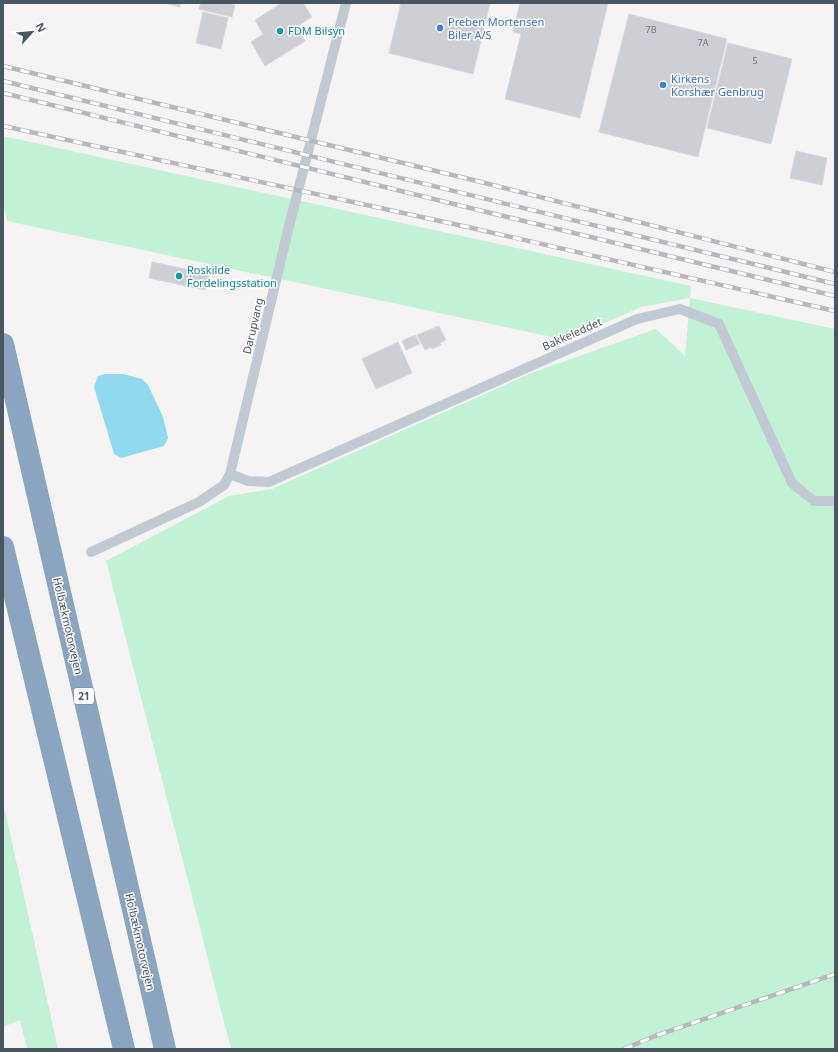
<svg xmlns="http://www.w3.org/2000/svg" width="838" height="1052" font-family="'Noto Sans',sans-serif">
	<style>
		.green { fill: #c3f1d5 }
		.water { fill: #90daee }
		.building { fill: #cdcfd5; stroke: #d7d9de }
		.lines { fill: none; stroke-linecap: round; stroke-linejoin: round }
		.lane { stroke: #c1cad2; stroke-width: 10 }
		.highway { stroke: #8ba5c1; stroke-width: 22 }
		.rail-casing { stroke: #b5b8bd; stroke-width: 4.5 }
		.rail { stroke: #fff; stroke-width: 3; stroke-dasharray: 9; stroke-linecap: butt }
		.shop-dot { fill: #3f7fe0; stroke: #fff; stroke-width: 1.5 }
		.culture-dot { fill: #0f9aa8; stroke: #fff; stroke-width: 1.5 }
		.labels { text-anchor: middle; stroke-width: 3; stroke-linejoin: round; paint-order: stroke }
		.number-label { font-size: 9px; fill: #6b747e }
		.shield { fill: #fff; stroke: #808990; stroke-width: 1 }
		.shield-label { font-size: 10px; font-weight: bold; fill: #4a5661 }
		.shop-label { font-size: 11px; fill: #366cbe; stroke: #fff; text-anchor: start }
		.culture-label { font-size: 11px; fill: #0d838f; stroke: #fff; text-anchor: start }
		.street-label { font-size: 11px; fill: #4a5661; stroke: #fff }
	</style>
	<rect width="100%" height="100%" fill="#f5f3f3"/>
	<g class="green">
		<path d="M3 136 691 286 690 298 835 329V1049H231L106 561 229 496 272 489 534 372 656 329 685 356 690 298 641 307 566 340 7 221 3 201Z"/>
		<path d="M3 802 58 1049H27L20 1020 3 1027Z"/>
	</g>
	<path class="water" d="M105 374H123L142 379 148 385 163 417 168 438 164 446 121 458 114 454 94 387 98 376Z"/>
	<g class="building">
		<path d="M165 3H180V7Z"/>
		<path d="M201 3H226L235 5 232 17 199 9Z"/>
		<path d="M282 3H303L312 17 296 27 305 41 265 66 251 42 263 34 255 20Z"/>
		<path d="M401 3H490L473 74 389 53Z"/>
		<path d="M520 3H608L580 118 505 99 521 34 513 32Z"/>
		<path d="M203 12 228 18 221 49 196 43Z"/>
		<path d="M629 14 727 39 698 157 599 132Z"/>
		<path d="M728 43 792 59 771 144 707 128Z"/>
		<path d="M796 151 827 158 822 185 790 178Z"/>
		<path d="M152 262 209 274 205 290 149 278Z"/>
		<path d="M439 326 446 340 440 343 441 345 432 349 431 347 425 350 417 335Z"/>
		<path d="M415 335 420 344 406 350 402 341Z"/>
		<path d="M398 342 412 373 376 389 362 359Z"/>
	</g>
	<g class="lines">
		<g class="lane">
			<path d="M230 474 248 481 269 482 637 319 680 309 719 324 792 483 814 501H835"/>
			<path d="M91 552 199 502 224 485 230 474 288 230 346 3"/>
		</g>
		<g class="highway">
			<path d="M3 344 165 1049"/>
			<path d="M3 547 124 1049"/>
		</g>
		<g class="rail-casing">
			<g id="rail">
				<path d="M3 66 473 180 835 272"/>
				<path d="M3 81 835 284"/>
				<path d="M3 93 466 207 835 296"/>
				<path d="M3 126 463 226 835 311"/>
				<path d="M624 1049 655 1036 835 974"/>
			</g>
		</g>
		<use href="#rail" class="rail"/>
	</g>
	<g class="shop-dot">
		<circle cx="440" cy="28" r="4"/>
		<circle cx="663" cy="85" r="4"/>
	</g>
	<g class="culture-dot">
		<circle cx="280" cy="31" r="4"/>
		<circle cx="179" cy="276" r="4"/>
	</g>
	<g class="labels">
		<g class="number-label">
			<text x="651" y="33">7B</text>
			<text x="703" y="46">7A</text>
			<text x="755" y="64">5</text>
		</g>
		<rect class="shield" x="74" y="688" width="20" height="16" rx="3"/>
		<g class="shield-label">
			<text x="84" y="700">21</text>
		</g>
		<g class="shop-label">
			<text x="448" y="26">Preben Mortensen<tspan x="448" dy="13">Biler A/S</tspan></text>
			<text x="671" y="83">Kirkens<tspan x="671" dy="13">Korshær Genbrug</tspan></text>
		</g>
		<g class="culture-label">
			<text x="288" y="35">FDM Bilsyn</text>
			<text x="187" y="274">Roskilde<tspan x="187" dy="13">Fordelingsstation</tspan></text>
		</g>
		<g class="street-label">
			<text transform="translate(253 326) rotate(-77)" y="4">Darupvang</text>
			<text transform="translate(572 334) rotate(-24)" y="4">Bakkeleddet</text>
			<text transform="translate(68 626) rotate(77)" y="4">Holbækmotorvejen</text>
			<text transform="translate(140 942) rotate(77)" y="4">Holbækmotorvejen</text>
		</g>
	</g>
	<rect width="838" height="1052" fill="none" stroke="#4a5661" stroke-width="8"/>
	<g transform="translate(32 32) rotate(63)" stroke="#ffffff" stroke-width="3" paint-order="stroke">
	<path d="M0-3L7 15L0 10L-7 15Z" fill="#4a5661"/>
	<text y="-6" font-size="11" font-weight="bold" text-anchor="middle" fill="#4a5661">N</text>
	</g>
</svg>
